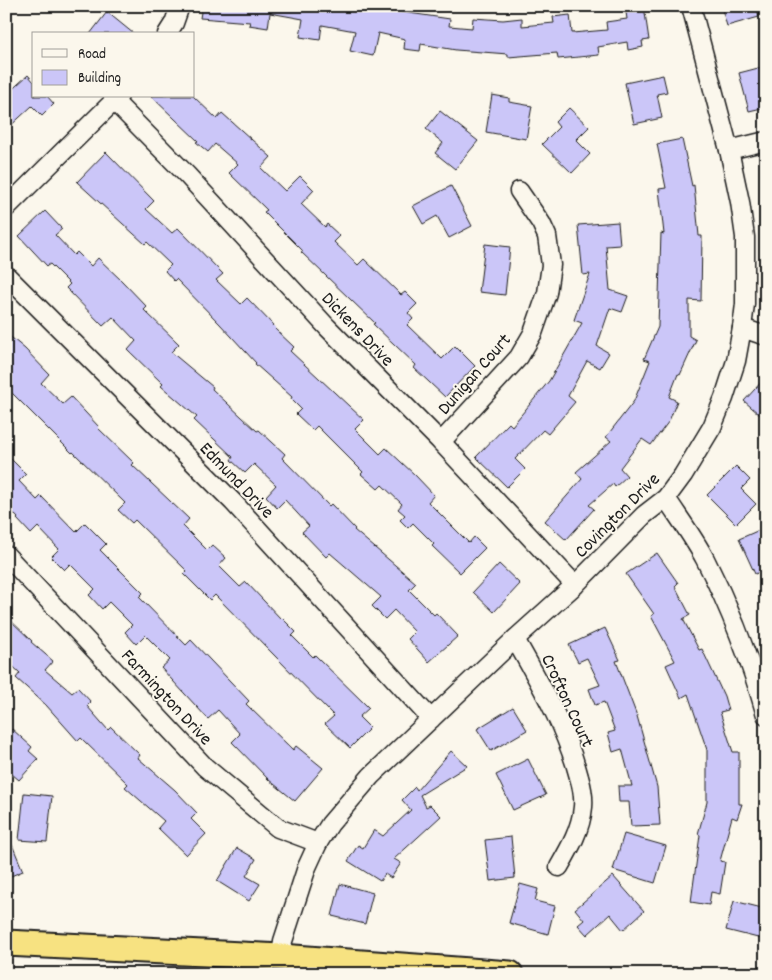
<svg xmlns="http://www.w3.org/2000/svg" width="772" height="980" font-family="Dekko,sans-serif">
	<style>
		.building { fill: #cbc6f8; stroke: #1c1c1c }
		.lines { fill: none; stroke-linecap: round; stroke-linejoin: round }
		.minor-casing { stroke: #1c1c1c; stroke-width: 21 }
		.highway-casing { stroke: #1c1c1c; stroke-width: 29 }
		.minor { stroke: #fbf7ec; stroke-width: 18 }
		.highway { stroke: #f7e281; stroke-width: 25 }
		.labels { text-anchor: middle; stroke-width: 4; stroke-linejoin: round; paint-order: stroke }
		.street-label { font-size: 19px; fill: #1c1c1c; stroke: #fbf7ec }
	</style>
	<rect width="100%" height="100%" fill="#fbf7ec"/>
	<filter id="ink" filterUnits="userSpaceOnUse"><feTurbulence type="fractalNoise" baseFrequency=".02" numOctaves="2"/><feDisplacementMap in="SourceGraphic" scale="10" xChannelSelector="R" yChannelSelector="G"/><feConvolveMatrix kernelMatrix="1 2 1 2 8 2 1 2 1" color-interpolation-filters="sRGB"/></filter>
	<g filter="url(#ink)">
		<g class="building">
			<path d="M202 6H377L402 12 450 19 449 26 472 28 473 18 503 20 522 18V26L554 23 553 17 570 15 572 33 607 30 606 22 627 19 625 6H644L649 40 642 41 643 47 628 50 627 42 598 47 599 55 558 59 557 53 508 57V54L456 50 421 44 420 51 404 49 405 39 378 33 373 56 350 51 355 31 322 25 320 40 300 37 303 19 270 13 268 28 249 25 250 22 200 18Z"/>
			<path d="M721 6H756L759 17 727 26Z"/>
			<path d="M107 12 134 34H90Z"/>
			<path d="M766 66V107L749 111 739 73Z"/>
			<path d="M28 75 34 82V96H47L54 104 42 116 32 106 6 130V95Z"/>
			<path d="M663 75 667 92 657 94 662 118 634 124 625 83Z"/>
			<path d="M492 95 509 98V102L532 106 526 139 486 132Z"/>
			<path d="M151 96H193L217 119 222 113 271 157 261 168 285 191 300 176 314 190 301 204 325 227 327 224 340 236 334 242 358 265 364 259 401 295 405 292 417 304 408 313 413 319 407 325 442 359 455 346 475 366 445 397 414 368 416 365 373 324 375 323 301 252 303 251 264 212 267 210 229 173 238 164 215 144 208 152 196 142 198 141Z"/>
			<path d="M569 108 589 127 576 140 590 154 572 173 542 144 559 127 555 122Z"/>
			<path d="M440 111 478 141 455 169 435 153 443 143 426 129Z"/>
			<path d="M682 139 692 186 694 185 699 236H702L701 301 689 300V336L696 340 680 375 678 374 669 397 677 401 669 421 651 445 642 439 620 468 627 476 615 487 613 484 589 505 594 509 566 540 545 521 582 479 576 472 611 441 606 437 634 401 650 361 644 359 658 327 661 233 664 234 659 189 666 188 657 144Z"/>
			<path d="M106 152 154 201 146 209 172 233 178 228 223 274 216 280 241 304 247 298 276 328 275 329 294 347 290 351 364 420 355 429 380 454 386 448 415 475 434 495 428 502 469 543 474 537 485 548 460 573 432 546 434 544 413 523 408 528 400 520 405 515 398 509 402 504 382 485 378 489 361 474 363 472 317 426 313 430 296 414 301 409 291 399 292 397 255 364 256 363 220 324 176 279 174 281 165 271 171 265 147 242 145 244 77 182Z"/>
			<path d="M451 186 472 226 449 238 437 216 423 224 413 206Z"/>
			<path d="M45 211 62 229 55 235 74 255 77 252 91 266 98 258 122 281 147 307 144 310 179 344 171 352 213 387 212 389 257 431 259 430 285 454 282 458 329 506 331 504 355 529 354 530 416 583 409 590 434 615 436 613 458 636 429 662 408 639 415 632 394 610 385 619 372 606 381 597 330 553 326 557 302 532 309 526 285 500 277 508 266 496 276 485 254 464 245 473 231 460 233 457 194 420 197 417 161 386 163 384 128 350 136 341 113 317 103 326 66 288 70 284 50 264 47 266 19 236Z"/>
			<path d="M618 222 620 245 606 246 610 290 628 296 622 312 610 308 597 346 609 353 600 368 587 361 568 396 575 402 548 434 543 430 515 459 525 469 507 487 476 457 509 423 512 426 549 381 582 323 574 320 590 274 583 275 578 225Z"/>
			<path d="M485 244 510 247 505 295 479 292Z"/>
			<path d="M6 333 25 349 49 374 41 383 63 404 71 397 99 427 98 428 134 463 132 465 189 519 183 526 207 550 212 545 226 558 219 566 240 587 246 582 281 619 282 618 296 632 292 636 313 657 315 655 369 708 359 717 370 728 350 748 325 724 334 716 215 595 210 600 184 574 187 571 135 520 132 523 118 510 125 503 73 452 72 453 6 387Z"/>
			<path d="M766 377V420L744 401Z"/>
			<path d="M6 454 26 474 19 481 37 500 41 496 76 532 85 523 106 544 100 550 143 593 139 597 186 645 191 640 249 701 246 704 293 750 296 746 323 768 295 801 269 780 232 742 240 734 218 710 208 719 161 668 170 660 145 635 136 644 125 632 132 625 109 602 102 609 89 595 95 589 70 564 64 570 51 557 59 549 38 527 31 534 17 519 18 518 6 505Z"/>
			<path d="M736 466 750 480 741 489 756 504 736 524 707 495Z"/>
			<path d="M766 527V569L755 574 739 539Z"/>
			<path d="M657 553 678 583 675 586 690 615 683 619 699 650 702 649 724 696 728 710 720 712 733 752H739V804H742L737 819 732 817 720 861 725 862 720 894 711 892 709 905 691 902 700 835 698 834 707 802V750L688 694 681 698 666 665 675 661 651 616 654 614 626 574Z"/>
			<path d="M499 564 520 584 494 612 473 592Z"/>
			<path d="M6 616 32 641 31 642 53 661 45 670 72 693 78 688 91 702 87 706 108 730 111 727 140 755 138 758 175 790 197 813 191 819 206 834 186 855 158 828 164 821 125 787 128 784 81 738 78 741 46 705 16 678 20 673 6 660Z"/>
			<path d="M605 628 620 660 616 661 637 716 657 787 660 825 631 826 629 802H619L618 786H632L622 749 613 752 608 733 615 731 604 702 595 705 589 689 600 685 587 658 578 662 569 645Z"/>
			<path d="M513 707 527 730 491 751 477 729Z"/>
			<path d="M12 729 32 747 29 751 38 759 19 780 6 769V735Z"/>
			<path d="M451 751 467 766 420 795 426 807 430 805 441 816 394 859 401 863 391 878 385 874 380 881 348 861 358 845 363 848 374 830 383 836 411 810 402 800 415 787 417 790Z"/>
			<path d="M528 759 546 795 513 810 496 775Z"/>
			<path d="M24 793 52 796 47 842 19 840Z"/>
			<path d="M6 830 23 871 6 878Z"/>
			<path d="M624 834 666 846 655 883 613 870Z"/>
			<path d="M511 837 515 878 490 881 485 840Z"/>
			<path d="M237 848 256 859 246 876 260 884 249 901 217 881Z"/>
			<path d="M613 876 644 911 623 930 610 914 587 935 578 925 584 920 575 909Z"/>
			<path d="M340 884 373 893 365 924 332 916Z"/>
			<path d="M520 884 538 889 535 901 555 906 548 934 509 923Z"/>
			<path d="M734 901 766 909V940L726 930Z"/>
		</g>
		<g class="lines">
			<g class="minor-casing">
				<g id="minor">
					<path d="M167 34 174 23 180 6"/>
					<path d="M114 101 187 175 327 327 441 442 575 585"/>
					<path d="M729 150 766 141"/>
					<path d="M6 208 119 96"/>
					<path d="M6 275 233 502 431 719"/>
					<path d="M742 328 766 336"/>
					<path d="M441 442 519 357 533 333 547 293 551 265 547 236 541 223 519 191"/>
					<path d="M666 498C679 518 694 538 705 559 730 608 751 662 766 715"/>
					<path d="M6 555 205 767 278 828 318 843"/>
					<path d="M515 639C540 683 566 728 579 777 582 787 584 797 583 807 581 829 570 848 559 867"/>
					<path d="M281 957 283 941 307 867 318 843 330 824 371 776 515 639 575 585 644 515 666 498 683 475 712 427 724 398 736 361 742 328 745 304V237L740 202 729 150 691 6"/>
				</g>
			</g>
			<g class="highway-casing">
				<path id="highway" d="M6 943 281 957 510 974"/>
			</g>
			<use href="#minor" class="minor"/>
			<use href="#highway" class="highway"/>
		</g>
	</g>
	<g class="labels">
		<g class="street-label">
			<text transform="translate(359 328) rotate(46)" y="7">Dickens Drive</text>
			<text transform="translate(473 373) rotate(-49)" y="7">Dunigan Court</text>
			<text transform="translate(238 479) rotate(46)" y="7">Edmund Drive</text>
			<text transform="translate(616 514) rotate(-45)" y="7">Covington Drive</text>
			<text transform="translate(168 696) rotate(47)" y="7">Farmington Drive</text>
			<text transform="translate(569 700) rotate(65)" y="7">Crofton Court</text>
		</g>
	</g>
	<rect width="772" height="980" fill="none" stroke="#fbf7ec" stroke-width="25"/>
	<rect x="12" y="12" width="747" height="955" fill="none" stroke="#1c1c1c" stroke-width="2" filter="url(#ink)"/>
	<rect x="32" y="32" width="162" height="65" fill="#fbf7ec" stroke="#a29f99"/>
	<rect x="42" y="49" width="25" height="8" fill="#fbf7ec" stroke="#a29f99"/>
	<text x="78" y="58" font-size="15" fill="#1c1c1c">Road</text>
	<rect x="42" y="70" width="25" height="15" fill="#cbc6f8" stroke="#a29f99"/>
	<text x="78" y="82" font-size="15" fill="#1c1c1c">Building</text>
</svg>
